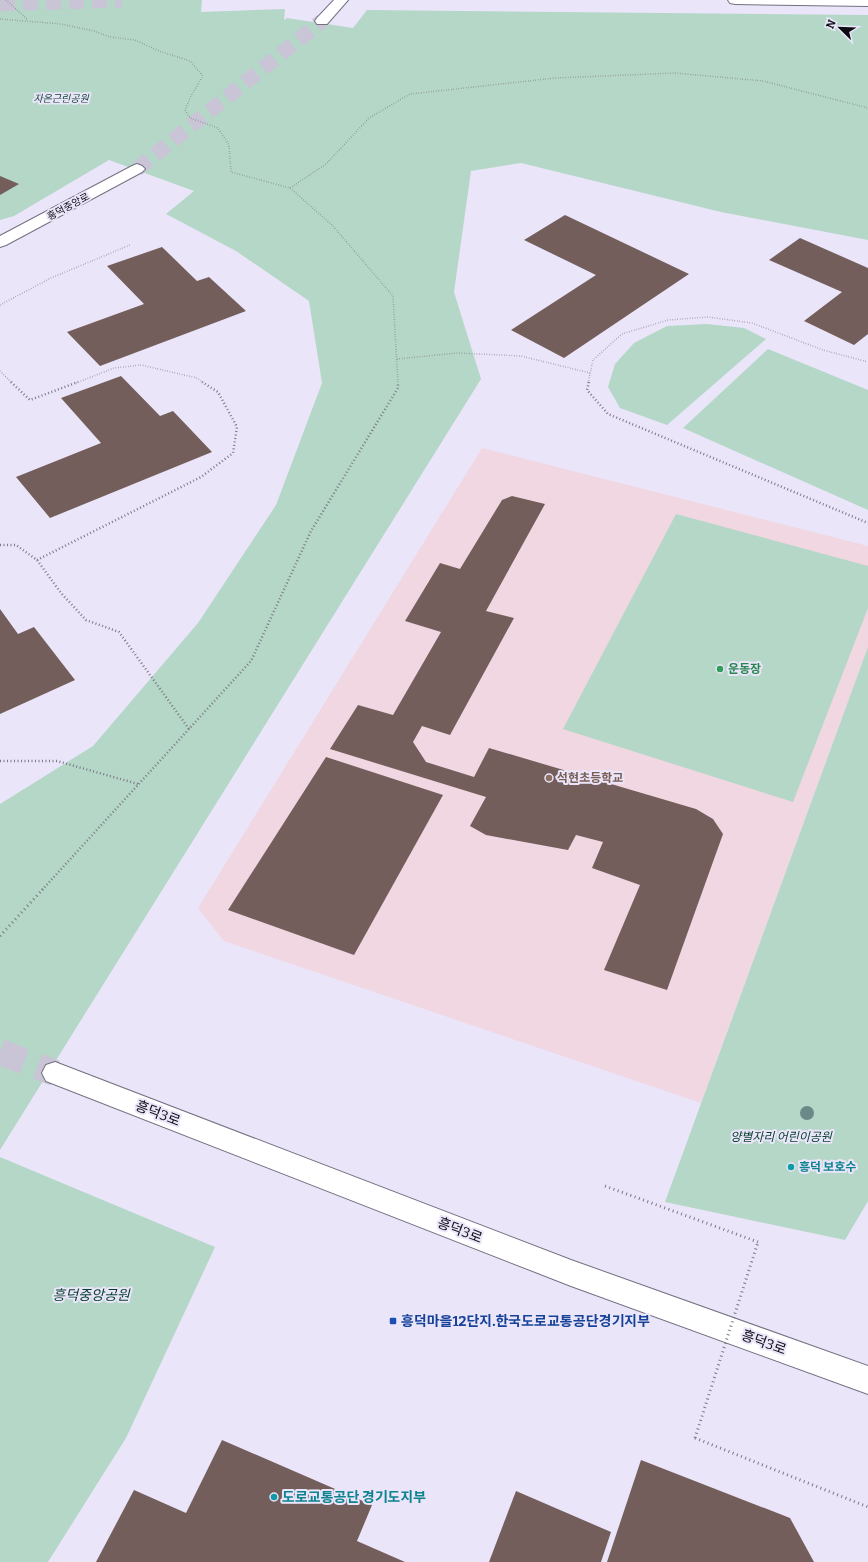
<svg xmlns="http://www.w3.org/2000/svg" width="868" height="1562" font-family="Bitter,'Noto Sans KR',serif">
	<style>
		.education { fill: #f0d7e2 }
		.green { fill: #b4d7c7 }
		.building { fill: #735e5c }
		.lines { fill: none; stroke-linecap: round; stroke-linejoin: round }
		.secondary-tunnel-far1 { stroke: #cac4d7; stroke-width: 15; stroke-dasharray: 15 8; stroke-linecap: butt }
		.secondary-tunnel { stroke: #cac4d7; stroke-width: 26; stroke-dasharray: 26 14; stroke-linecap: butt }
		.highway-tunnel { stroke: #cac4d7; stroke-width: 15; stroke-dasharray: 15 8; stroke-linecap: butt }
		.secondary-casing { stroke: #747081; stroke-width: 2 }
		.highway-casing { stroke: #747081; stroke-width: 2 }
		.path-far2 { stroke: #7d7987; stroke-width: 1.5; stroke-dasharray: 0.5 2; stroke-linecap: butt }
		.path-far1 { stroke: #7d7987; stroke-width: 2.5; stroke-dasharray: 1 2.5; stroke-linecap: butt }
		.path { stroke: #7d7987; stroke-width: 3; stroke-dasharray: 1 3.5; stroke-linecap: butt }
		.secondary { fill: #fff; fill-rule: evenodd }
		.highway { fill: #fff; fill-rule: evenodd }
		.path-bridge { stroke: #7d7987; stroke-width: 3; stroke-dasharray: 1 3.5; stroke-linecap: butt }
		.tree { fill: #6b8988 }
		.leisure-dot { fill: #2e9e5b; stroke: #ebe5fa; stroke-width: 1.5 }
		.education-dot { fill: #8d6e63; stroke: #ebe5fa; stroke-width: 1.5 }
		.culture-dot { fill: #0f9aa8; stroke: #ebe5fa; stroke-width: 1.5 }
		.transit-dot { fill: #1a4fb4; stroke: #ebe5fa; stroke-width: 1.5 }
		.labels { text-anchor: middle; stroke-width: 4; stroke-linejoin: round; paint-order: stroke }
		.far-park-label { font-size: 10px; font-style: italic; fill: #023e2b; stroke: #ebe5fa }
		.far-street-label { font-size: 10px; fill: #0c0a11; stroke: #ebe5fa }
		.leisure-label { font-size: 12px; font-weight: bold; fill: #27864d; stroke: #ebe5fa; text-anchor: start }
		.education-label { font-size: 12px; font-weight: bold; fill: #785e54; stroke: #ebe5fa; text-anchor: start }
		.park-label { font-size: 12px; font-style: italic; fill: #023e2b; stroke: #ebe5fa }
		.culture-label { font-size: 12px; font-weight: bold; fill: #0d838f; stroke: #ebe5fa; text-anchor: start }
		.near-street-label { font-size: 14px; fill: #0c0a11; stroke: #ebe5fa }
		.near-park-label { font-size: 14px; font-style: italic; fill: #023e2b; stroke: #ebe5fa }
		.near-transit-label { font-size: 14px; font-weight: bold; fill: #164399; stroke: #ebe5fa; text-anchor: start }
		.near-culture-label { font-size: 14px; font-weight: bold; fill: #0d838f; stroke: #ebe5fa; text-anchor: start }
	</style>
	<rect width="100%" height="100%" fill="#ebe5fa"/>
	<path class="education" d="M482 448 868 546V647L701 1103 224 941 198 908Z"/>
	<g class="green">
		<path d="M0 0H202L201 12 285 9 284 20 287 18 353 28 367 10 868 15V240L721 212 521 163 471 171 454 292 481 379 0 1150V804L93 746 198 623 276 505 322 383 309 301 236 251 166 214 194 191 109 160 14 216 0 220Z"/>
		<path d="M707 324 744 328 766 339 667 425 620 408 608 387 615 364 634 343 667 326Z"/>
		<path d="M768 349 868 390V510L683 428Z"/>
		<path d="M676 514 868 566V608L793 802 563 729Z"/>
		<path d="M868 647V1201L845 1240 665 1202Z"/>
		<path d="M0 1157 215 1247 126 1438 48 1562H0Z"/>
	</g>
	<g class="building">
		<path d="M0 176 19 184 0 195Z"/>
		<path d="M565 215 689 274 564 358 511 330 596 275 524 240Z"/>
		<path d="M800 238 868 268V334L854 345 804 321 842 292 769 260Z"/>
		<path d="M162 247 197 281 209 277 246 311 100 366 67 332 144 304 107 266Z"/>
		<path d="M121 376 160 416 173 411 212 452 50 518 16 477 101 443 61 398Z"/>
		<path d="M512 496 545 504 486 611 514 618 450 735 422 726 413 742 426 762 474 777 489 748 696 809 713 819 723 834 667 990 604 970 640 885 592 868 603 842 576 835 568 850 486 835 470 826 486 797 330 749 358 705 393 715 441 632 405 621 440 563 460 569 502 500Z"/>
		<path d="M0 609 18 634 34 627 75 680 0 714Z"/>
		<path d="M326 757 443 795 354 955 228 910Z"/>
		<path d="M222 1440 372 1505 357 1541 405 1562H96L134 1490 186 1513Z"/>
		<path d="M641 1460 790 1518 814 1562H607Z"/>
		<path d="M516 1491 611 1532 601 1562H489Z"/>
	</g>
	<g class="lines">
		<path class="secondary-tunnel-far1" d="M137 169 322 21"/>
		<path class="secondary-tunnel" d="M0 1052 55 1073"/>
		<path class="highway-tunnel" d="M0 4 122 0"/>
		<g class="secondary-casing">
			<g id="secondary">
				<path d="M334 0H348L327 24H317L315 21 317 18Z"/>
				<path d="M137 164 142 166 145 169 142 172 6 245 0 247V236L132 166Z"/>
				<path d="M55 1062 571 1260 868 1366V1394L571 1286 46 1081 42 1073 46 1065Z"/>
			</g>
		</g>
		<g class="highway-casing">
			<path id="highway" d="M728 0H868V6L735 4 730 3Z"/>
		</g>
		<g class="path-far2">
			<path d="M6 0 28 20"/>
			<path d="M0 19 61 24 94 31 110 37 135 40 159 51 190 61 203 76 191 96 185 110 190 118 218 128 229 145 231 172 290 188 332 225 393 296 398 383"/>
			<path d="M290 188 326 164 369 118 410 94 555 78 675 73 763 81 868 108"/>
			<path d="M0 305 51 278 130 245"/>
			<path d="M397 359 458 353 521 356 590 373"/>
			<path d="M0 371 12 383"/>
			<path d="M76 383 114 368 141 365 197 378 204 383"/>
			<path d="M588 383 593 360 622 334 668 320 708 317 752 323 823 350 868 362"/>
		</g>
		<g class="path-far1">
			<path d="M11 382 30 400 78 382"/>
			<path d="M589 382 587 390 608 414 868 523"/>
			<path d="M0 545H16L37 560 61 593 86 620 119 632 189 729"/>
			<path d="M37 560 201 477 233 453 237 427 218 392 202 382"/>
			<path d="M0 761H57L138 784"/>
			<path d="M42 890 251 661 311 531 398 388V382"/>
		</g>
		<g class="path">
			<path d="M0 936 43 889"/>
			<path d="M605 1186 758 1242"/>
			<path d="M695 1438 868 1507"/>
		</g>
		<use href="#secondary" class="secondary"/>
		<use href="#highway" class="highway"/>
		<path class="path-bridge" d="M695 1438 758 1242"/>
	</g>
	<circle class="tree" cx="807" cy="1113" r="7"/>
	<circle class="leisure-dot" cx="720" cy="669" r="4"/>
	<circle class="education-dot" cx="549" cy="778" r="4"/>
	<g class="culture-dot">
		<circle cx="791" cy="1167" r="4"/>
		<circle cx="274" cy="1497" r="4"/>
	</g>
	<rect class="transit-dot" x="389" y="1317" width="8" height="8" rx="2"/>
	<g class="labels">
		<g class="far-park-label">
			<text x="61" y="102">자은근린공원</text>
		</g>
		<g class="far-street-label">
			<text transform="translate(68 206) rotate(-28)" y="4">흥덕중앙로</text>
		</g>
		<g class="leisure-label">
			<text x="728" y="673">운동장</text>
		</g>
		<g class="education-label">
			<text x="557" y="782">석현초등학교</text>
		</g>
		<g class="park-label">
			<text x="781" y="1141">양별자리 어린이공원</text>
		</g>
		<g class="culture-label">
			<text x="799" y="1171">흥덕 보호수</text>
		</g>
		<g class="near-street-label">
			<text transform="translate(158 1113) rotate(21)" y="5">흥덕3로</text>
			<text transform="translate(460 1230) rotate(21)" y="5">흥덕3로</text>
			<text transform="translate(764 1342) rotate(20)" y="5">흥덕3로</text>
		</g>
		<g class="near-park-label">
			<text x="91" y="1300">흥덕중앙공원</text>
		</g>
		<g class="near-transit-label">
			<text x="401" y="1326">흥덕마을12단지.한국도로교통공단경기지부</text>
		</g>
		<g class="near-culture-label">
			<text x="282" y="1502">도로교통공단 경기도지부</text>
		</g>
	</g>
	<g transform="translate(840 28) rotate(293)" stroke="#ebe5fa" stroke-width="3" paint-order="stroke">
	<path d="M0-3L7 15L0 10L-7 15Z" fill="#0c0a11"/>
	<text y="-6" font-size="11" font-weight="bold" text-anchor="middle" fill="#0c0a11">N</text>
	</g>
</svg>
